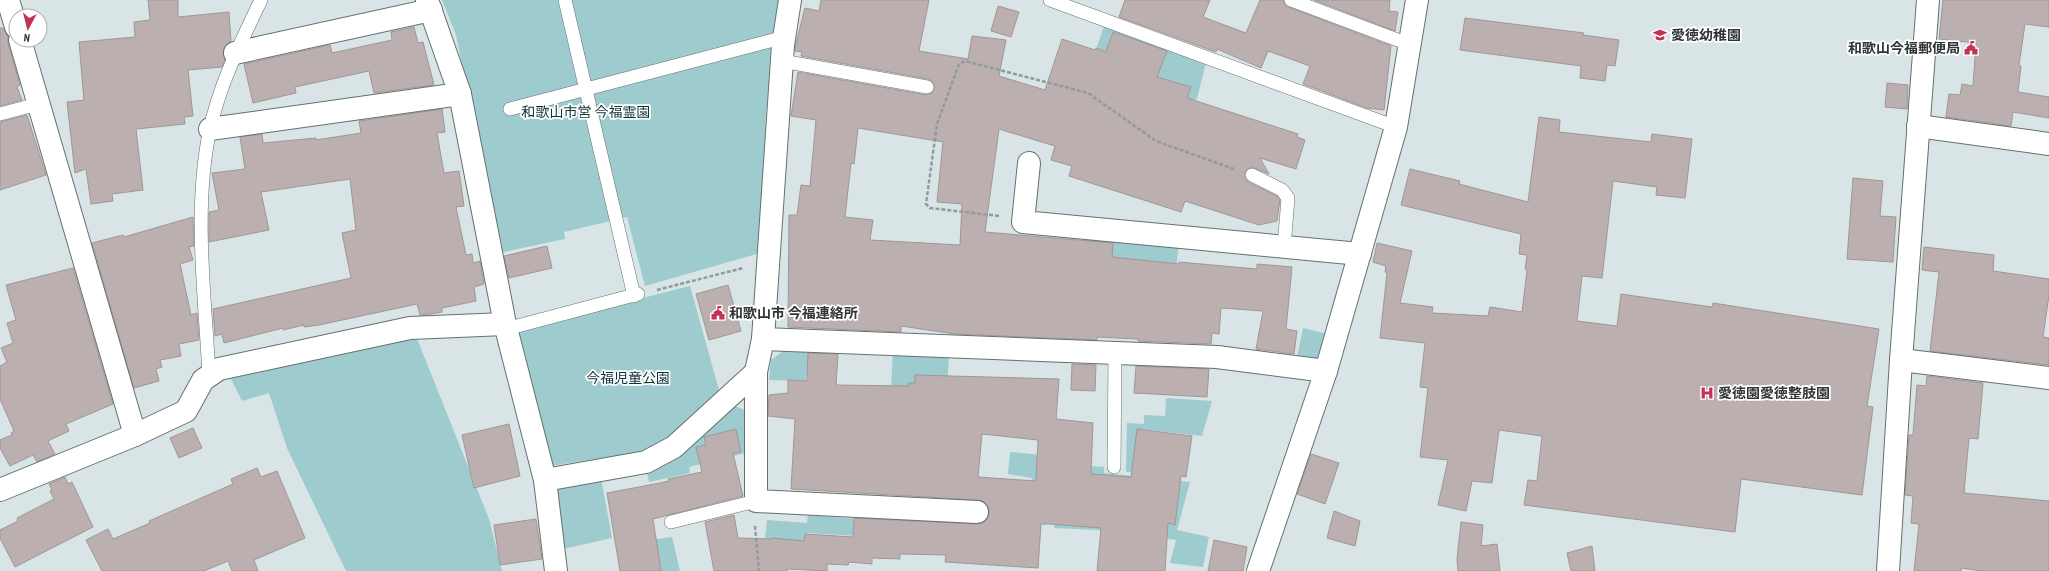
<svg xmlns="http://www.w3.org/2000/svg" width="2049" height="571" font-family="'PT Sans Narrow','Noto Sans JP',sans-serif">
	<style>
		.green { fill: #9dcbce }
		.building { fill: #bbafb0; stroke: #a19696; fill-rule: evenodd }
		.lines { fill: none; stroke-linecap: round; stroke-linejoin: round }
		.lane-casing { stroke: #657070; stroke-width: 14 }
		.street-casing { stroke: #657070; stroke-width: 24 }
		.path { stroke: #929b9b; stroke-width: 2.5; stroke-dasharray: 4 2; stroke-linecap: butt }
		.lane { stroke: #fff; stroke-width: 13 }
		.street { stroke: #fff; stroke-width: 22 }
		.labels { text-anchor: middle; stroke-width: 3.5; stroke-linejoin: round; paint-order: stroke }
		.poi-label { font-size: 14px; font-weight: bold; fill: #303535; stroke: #fff; text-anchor: start }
		.park-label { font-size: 14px; fill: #0e3134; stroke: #fff }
	</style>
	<rect width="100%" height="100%" fill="#d8e4e5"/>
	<g class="green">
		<path d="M442 0H783L766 111 760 253 645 286 627 217 564 232 565 239 499 253 456 35Z"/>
		<path d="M1104 26 1206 63 1197 98 1182 141 1083 88Z"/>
		<path d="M1084 236 1179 244 1176 269 1081 279Z"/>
		<path d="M690 286 719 390 667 448 550 466 517 330Z"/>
		<path d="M1303 328 1328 334 1320 361 1297 358Z"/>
		<path d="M414 331 489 519 502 571H346L287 448 269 393 242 401 230 377Z"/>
		<path d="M786 349 809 350 806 381 769 380 771 360Z"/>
		<path d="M893 351 949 354 945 429 889 426Z"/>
		<path d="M1166 398 1212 401 1202 436 1140 429 1135 472H1126L1127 423 1144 424V415L1165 416Z"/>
		<path d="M732 405 745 410 746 453 689 467 690 473 649 482 646 468Z"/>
		<path d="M1010 452 1061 457 1060 464 1104 467V473L1190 482 1177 530 1209 537 1203 567 1170 563 1176 540 1097 530 1054 528 1056 494 1031 492 1032 478 1008 474Z"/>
		<path d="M601 478 612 538 563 549 554 490 562 483Z"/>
		<path d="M808 515 859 519 858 536 807 533 806 542 765 539 767 520 807 523Z"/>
		<path d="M672 537 680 571H634L629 543Z"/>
	</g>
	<g class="building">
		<path d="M148 0H178V17L229 12 231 41 223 49 225 59 222 67 188 70 193 116 184 117 185 124 136 129 143 190 112 194 113 201 91 204 86 169 75 173 67 102 84 100 79 42 135 37 134 22 150 20Z"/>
		<path d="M821 0H929L919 51 968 59 972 36 1006 40 999 76 1045 90 1062 39 1095 50 1096 48 1106 52 1113 32 1167 51 1157 77 1191 87 1187 98 1298 134 1297 137 1305 140 1296 169 1260 158 1269 174 1252 167 1245 172V179L1248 182 1277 196 1280 200 1277 221 1259 225 1185 201 1181 212 1069 176 1072 166 1051 160 1055 146 999 129 985 232 1113 243 1112 257 1179 264V262L1257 269V264L1292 267 1286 329 1297 331 1294 354 1256 349 1263 311 1221 308 1219 334 1212 333 1211 344 1138 341V339L1097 337V340L955 334 901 326V332L788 327 789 215H797L801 185 810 186 816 120 791 116 798 72 926 95 933 92 935 88 932 81 928 79 801 56 802 52 795 51V47L805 8 819 11ZM858 128 943 142 937 202 962 204 960 245 870 240 873 220 845 217 851 163 854 164Z"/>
		<path d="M1125 0H1210L1203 17 1246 33 1260 0H1283L1285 5 1288 7 1391 46 1384 110 1367 108 1303 84 1310 66 1268 51 1261 68 1217 49 1216 52 1119 17Z"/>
		<path d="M1314 0H1390L1389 11 1398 12 1395 31Z"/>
		<path d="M1943 0H2049V27L2025 24 2019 65 2021 66 2018 92 2049 97V118L2013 112 2011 126 1946 117 1949 94 1960 95 1962 84 1973 86 1976 43 1939 39Z"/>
		<path d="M998 6 1019 12 1011 37 991 31Z"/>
		<path d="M1465 18 1584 33 1583 35 1619 40 1615 66 1607 65 1605 81 1580 78 1581 66 1460 50Z"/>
		<path d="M414 27 418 43 423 42 434 85 374 93 369 71 295 87 296 93 253 103 244 64 330 45 332 53 392 40 391 32Z"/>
		<path d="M0 28H3L8 36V43L20 85 17 87 22 100 0 106Z"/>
		<path d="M1887 83 1908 85 1907 109 1885 107Z"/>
		<path d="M442 109 445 132 437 133 444 173 459 171 464 206 456 207 466 255 472 254 473 263 480 261 484 284 474 287 476 301 442 308V312L425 315H420L417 304 319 325 304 327V325L283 330V328L224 343 222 334 215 336 213 309 351 278 342 233 356 230 350 179 261 192 269 230 209 242V212L219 210 212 173 245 169 240 137 262 134 263 143 316 138V140L361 133 359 121Z"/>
		<path d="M27 115 46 175 0 190V122Z"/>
		<path d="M1539 117 1560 120 1559 132 1651 142 1652 134 1692 139 1685 198 1656 195 1657 187 1613 181 1602 278 1582 276 1577 321 1617 326 1621 294 1712 307 1713 303 1879 329 1867 406 1873 407 1862 495 1741 479 1735 532 1524 505 1528 480 1537 481 1542 436 1499 430 1492 483 1472 481 1466 511 1438 505 1448 460 1420 457 1428 388 1420 387 1425 343 1380 338 1387 273 1385 272 1386 266 1373 262 1377 243 1412 251 1400 303 1433 307 1432 313 1488 316 1490 307 1522 312 1527 270 1525 269 1527 255 1519 254 1521 234 1401 205 1410 169 1460 181 1459 184 1528 202Z"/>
		<path d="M1853 178 1883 181 1880 216 1896 217 1893 262 1847 259Z"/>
		<path d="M193 217 194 246 189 247 193 260 180 264 191 315 197 313 199 340 179 344 181 356 160 360 162 367 156 369 159 381 134 388 92 243 123 235 124 237Z"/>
		<path d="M547 246 552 268 509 278 504 256Z"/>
		<path d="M1924 247 1994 255 1993 271 2049 279V295L2043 337 2049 338V365L1930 351 1939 272 1922 270Z"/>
		<path d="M73 268 113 404 66 424 69 431 48 441 55 454 37 462 33 455 10 466 0 448V440L12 435 11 433 14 431 0 399V366L7 362 1 348 13 343 7 323 16 320 6 285Z"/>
		<path d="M728 285 741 331 709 340 696 294Z"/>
		<path d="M808 353 838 354 836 385 908 386V383H915V375L1059 379 1056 419 1093 423 1091 474 1131 477 1137 429 1192 436 1186 477 1181 476 1175 525 1168 523 1165 571H1097L1101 528 1050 524H1041L1038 568 945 562 946 555 900 554V559L872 558V564L849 562 848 565 827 564V571L787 569V571H714L705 522 734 515 738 538 772 539V538L804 541 805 534 853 537 854 518 976 524 983 523 988 518 989 512 988 506 983 501 978 500 791 489 795 419 768 416 769 395 788 393V380L807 381ZM982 434 1038 440 1036 481 978 477Z"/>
		<path d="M1072 364 1096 365 1095 391 1071 390Z"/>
		<path d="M1136 366 1209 369 1207 397 1134 393Z"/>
		<path d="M1927 376 1983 383 1978 439 1969 438 1964 493 2049 501V571H1982L1961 568V571H1914L1919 524 1911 523 1913 496 1905 495 1909 435H1913L1917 385 1926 386Z"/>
		<path d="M509 424 520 476 474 488 462 435Z"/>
		<path d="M193 428 202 448 179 458 170 438Z"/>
		<path d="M736 429 741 452 733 453 743 496 653 519 661 571H620L607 493 660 483 669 481 668 479 702 472 696 447 706 445 704 437Z"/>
		<path d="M1311 454 1339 463 1325 504 1297 494Z"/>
		<path d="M257 468 261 477 277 471 305 538 254 560 258 571H232L228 561 204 571H102L86 540 108 529 113 539 150 523 149 521 233 484 231 479Z"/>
		<path d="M65 477 68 484 72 482 93 527 15 567 0 538V530L18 521 17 518 54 499 50 491 52 490 49 484Z"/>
		<path d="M1334 511 1360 521 1355 546 1327 538Z"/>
		<path d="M536 519 542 559 500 565 494 525Z"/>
		<path d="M1461 522 1483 525 1481 546 1497 544 1500 571H1458L1457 559Z"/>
		<path d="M1214 540 1247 547 1243 571H1208Z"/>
		<path d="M1592 546 1595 571H1571L1567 553Z"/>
	</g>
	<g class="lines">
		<g class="lane-casing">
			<g id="lane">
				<path d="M565 0 634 296"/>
				<path d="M1050 0 1396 127"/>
				<path d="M1291 0 1411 45"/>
				<path d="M782 61 927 87"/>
				<path d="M510 109 785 37"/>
				<path d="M0 114 38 104"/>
				<path d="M1252 175 1282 190 1288 198 1284 247"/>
				<path d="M506 329 638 294"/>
				<path d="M209 375C205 296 193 208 210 129 220 83 241 42 261 0"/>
				<path d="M1114 467 1115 353"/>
				<path d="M671 522 756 501"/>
			</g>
		</g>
		<g class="street-casing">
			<g id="street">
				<path d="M8 0 16 27"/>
				<path d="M427 0 460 94 505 324 545 480 556 571"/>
				<path d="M20 40 135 435"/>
				<path d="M235 53 431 10"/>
				<path d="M1918 126 2049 144"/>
				<path d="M210 129 460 94"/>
				<path d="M1029 163 1023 222 1360 254"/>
				<path d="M763 339 1217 357 1326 371"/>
				<path d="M1901 360 2049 378"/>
				<path d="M756 372V501L977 512"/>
				<path d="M545 480 646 462 674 447 756 372 763 339 783 45 790 0"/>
				<path d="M0 490 135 435 186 411 203 380 219 369 410 328 505 324"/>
				<path d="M1258 571 1326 371 1396 127 1417 0"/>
				<path d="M1888 571 1901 360 1928 0"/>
			</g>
		</g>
		<g class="path">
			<path d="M999 216 930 208 926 204 937 124 959 64 965 61 1088 93 1156 141 1234 169"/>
			<path d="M657 290 743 268"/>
			<path d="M755 526 759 571"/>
		</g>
		<use href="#lane" class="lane"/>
		<use href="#street" class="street"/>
	</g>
	<defs>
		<g id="school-bare" transform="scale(1.08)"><path d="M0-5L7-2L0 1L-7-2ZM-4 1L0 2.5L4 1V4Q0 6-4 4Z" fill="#c23253" stroke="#fff" stroke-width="2.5" paint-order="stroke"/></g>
		<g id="civic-bare" transform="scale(1.08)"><path d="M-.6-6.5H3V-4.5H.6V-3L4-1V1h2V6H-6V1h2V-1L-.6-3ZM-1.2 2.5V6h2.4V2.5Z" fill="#c23253" stroke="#fff" stroke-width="2.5" paint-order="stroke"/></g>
		<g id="hospital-bare" transform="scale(1.08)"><path d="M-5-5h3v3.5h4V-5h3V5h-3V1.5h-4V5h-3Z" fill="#c23253" stroke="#fff" stroke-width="2.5" paint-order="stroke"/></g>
	</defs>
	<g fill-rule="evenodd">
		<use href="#school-bare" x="1660" y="35"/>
		<use href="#civic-bare" x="1971" y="48"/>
		<use href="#civic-bare" x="718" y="313"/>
		<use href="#hospital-bare" x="1707" y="393"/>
	</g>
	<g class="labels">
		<g class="poi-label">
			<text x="1671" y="40">愛徳幼稚園</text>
			<text x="1960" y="53" text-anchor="end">和歌山今福郵便局</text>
			<text x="729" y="318">和歌山市 今福連絡所</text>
			<text x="1718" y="398">愛徳園愛徳整肢園</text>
		</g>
		<g class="park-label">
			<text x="586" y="117">和歌山市営 今福霊園</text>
			<text x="628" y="383">今福児童公園</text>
		</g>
	</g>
	<g transform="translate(28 28) rotate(187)"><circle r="19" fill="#ffffff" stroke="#acaeae"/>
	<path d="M0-3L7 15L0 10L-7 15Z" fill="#c23253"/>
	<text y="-6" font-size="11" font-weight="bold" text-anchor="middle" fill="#303535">N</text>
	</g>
</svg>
